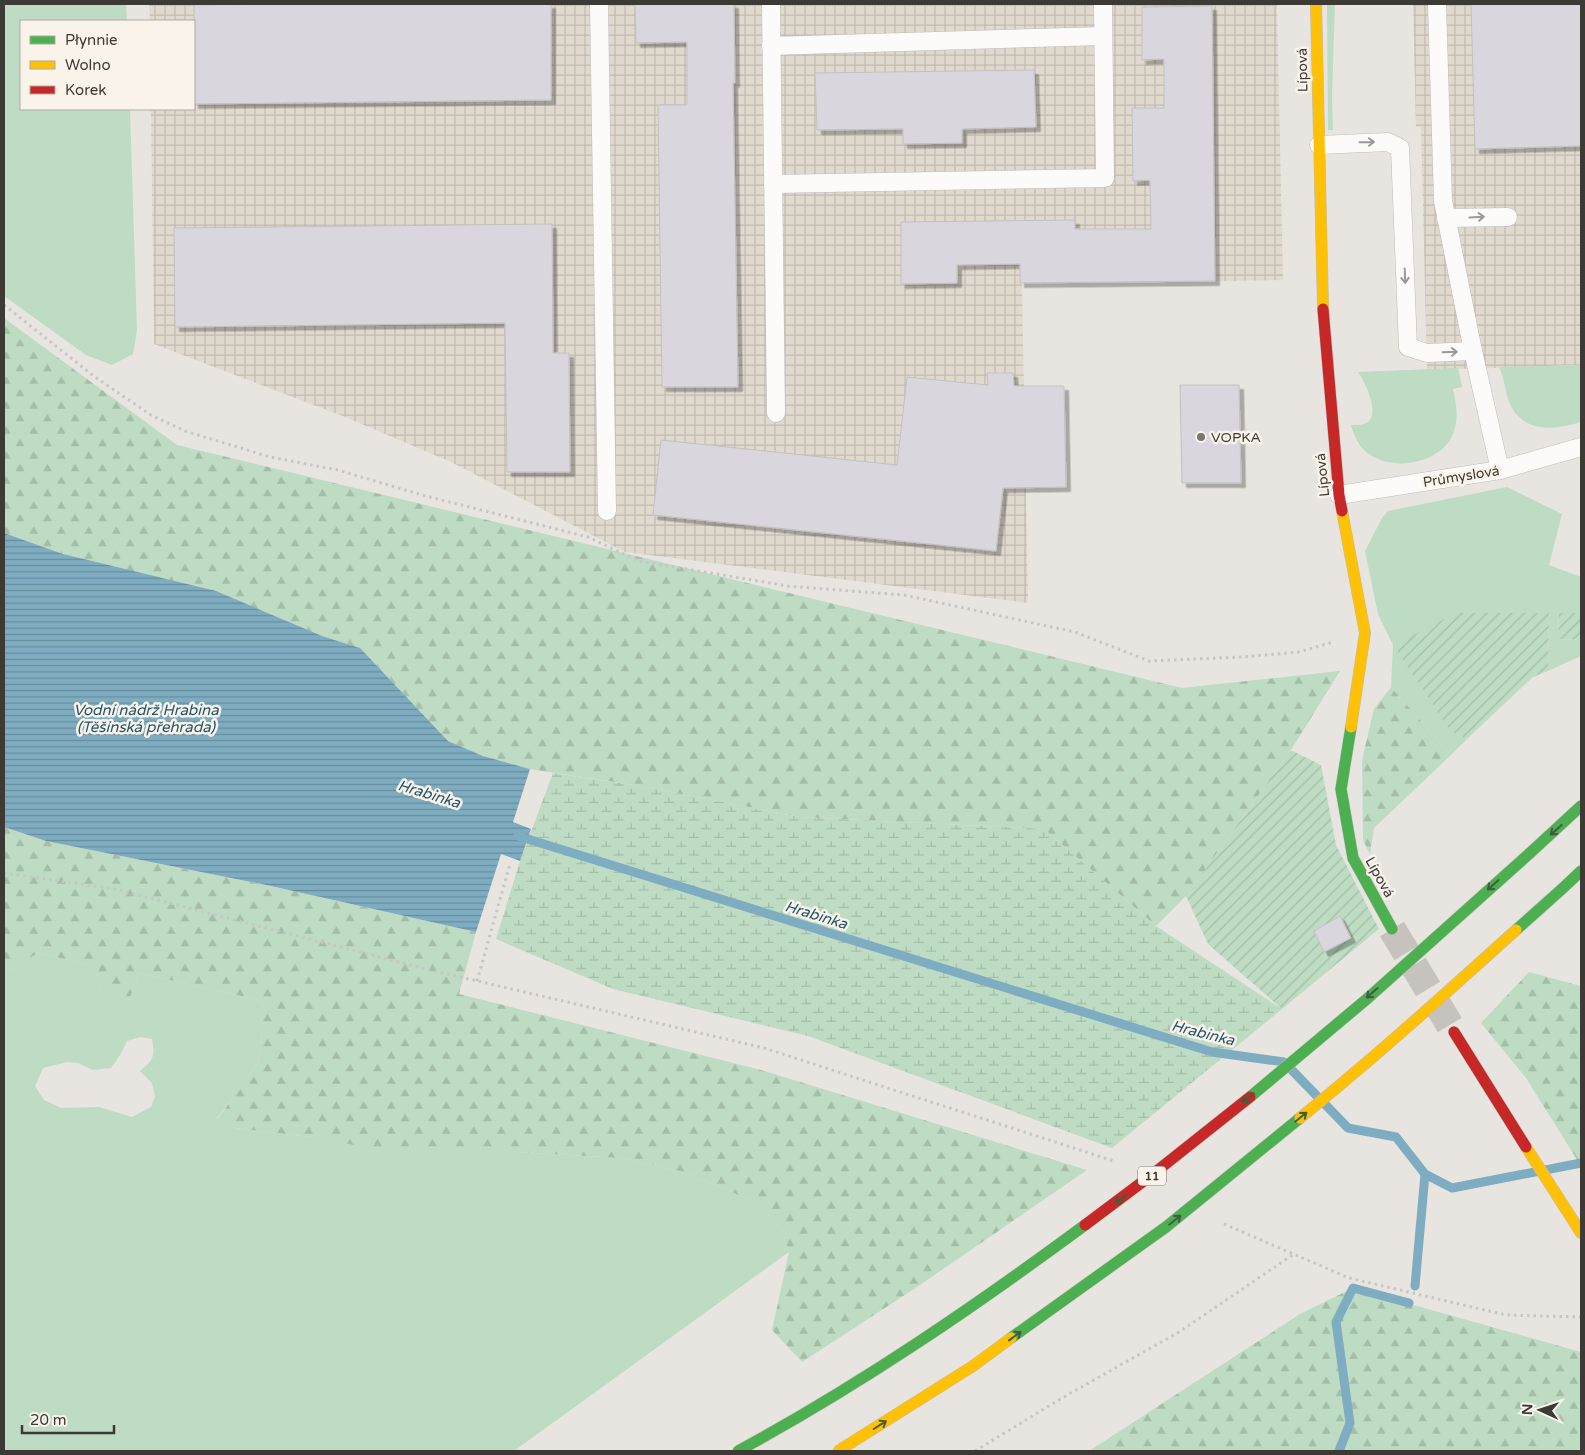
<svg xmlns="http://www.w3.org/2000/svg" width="1585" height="1455" font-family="'Varela Round',sans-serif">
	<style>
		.industrial { fill: url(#industrial-grid) }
		.grass { fill: #bedbc3; fill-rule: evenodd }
		.forest { fill: url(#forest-firs) }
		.wetland { fill: url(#wetland-marsh) }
		.garden { fill: url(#garden-furrows) }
		.water { fill: url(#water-rules) }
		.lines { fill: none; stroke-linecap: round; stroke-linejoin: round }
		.stream { stroke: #7eacc0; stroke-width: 9 }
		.building { fill: #dad6de; stroke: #c3c1c0; filter: url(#shadow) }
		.secondary-tunnel { stroke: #c6c3be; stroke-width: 28; stroke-dasharray: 28 14; stroke-linecap: butt }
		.lane-casing { stroke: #bfbdb9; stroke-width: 19 }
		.fast-casing { stroke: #bfbdb9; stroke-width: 12 }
		.slow-casing { stroke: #bfbdb9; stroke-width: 12 }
		.jam-casing { stroke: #bfbdb9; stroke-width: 12 }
		.path { stroke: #c7c6c4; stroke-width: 3; stroke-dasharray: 2.5 4; stroke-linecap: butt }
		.lane { stroke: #fcfbfa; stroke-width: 18 }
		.fast { stroke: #4caf50; stroke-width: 11 }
		.slow { stroke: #ffc107; stroke-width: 11 }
		.jam { stroke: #c62828; stroke-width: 11 }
		.fast-bridge-casing { stroke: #bfbdb9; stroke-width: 12; stroke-linecap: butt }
		.slow-bridge-casing { stroke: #bfbdb9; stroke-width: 12; stroke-linecap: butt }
		.jam-bridge-casing { stroke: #bfbdb9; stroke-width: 12; stroke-linecap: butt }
		.fast-bridge { stroke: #4caf50; stroke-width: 11 }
		.slow-bridge { stroke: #ffc107; stroke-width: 11 }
		.jam-bridge { stroke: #c62828; stroke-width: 11 }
		.oneway { stroke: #9c9a98 }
		.oneway2 { stroke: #425d3e }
		.poi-dot { fill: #797672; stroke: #faf3ea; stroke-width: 2 }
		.labels { text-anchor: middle; stroke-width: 5; stroke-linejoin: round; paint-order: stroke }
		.shield { fill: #faf3ea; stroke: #76726c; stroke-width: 1 }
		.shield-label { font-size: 12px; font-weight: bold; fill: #3d3a36 }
		.street-label { font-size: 14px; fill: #3d3a36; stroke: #faf3ea }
		.poi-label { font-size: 14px; fill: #3d3a36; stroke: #faf3ea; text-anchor: start }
		.water-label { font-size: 15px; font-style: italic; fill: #21566d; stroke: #faf3ea }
	</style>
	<defs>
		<pattern id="industrial-grid" width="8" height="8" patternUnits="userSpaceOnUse" patternTransform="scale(1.25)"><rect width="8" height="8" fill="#e0d9ce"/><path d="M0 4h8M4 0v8" fill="none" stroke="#c1bbb2"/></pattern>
		<pattern id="forest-firs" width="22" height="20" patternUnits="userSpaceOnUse" patternTransform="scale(1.25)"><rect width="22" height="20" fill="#bedbc3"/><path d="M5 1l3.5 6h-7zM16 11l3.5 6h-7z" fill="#a4bda8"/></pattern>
		<pattern id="wetland-marsh" width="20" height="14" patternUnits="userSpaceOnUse" patternTransform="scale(1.25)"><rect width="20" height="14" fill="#bedbc3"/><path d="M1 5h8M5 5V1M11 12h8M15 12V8" fill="none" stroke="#a4bda8"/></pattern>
		<pattern id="garden-furrows" width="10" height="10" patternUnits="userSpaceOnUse" patternTransform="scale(1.25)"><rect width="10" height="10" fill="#bedbc3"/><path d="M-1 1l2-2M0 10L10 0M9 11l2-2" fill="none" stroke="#a4bda8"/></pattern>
		<pattern id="water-rules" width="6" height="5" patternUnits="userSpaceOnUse" patternTransform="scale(1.25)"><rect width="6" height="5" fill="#7eacc0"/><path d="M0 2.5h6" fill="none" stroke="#688d9d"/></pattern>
		<filter id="shadow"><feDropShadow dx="4.5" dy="4.5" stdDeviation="0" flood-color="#0004"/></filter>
	</defs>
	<rect width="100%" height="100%" fill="#e8e5e0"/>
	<g class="industrial">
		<path d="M149 4H1277L1283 280 1022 284 1028 603 625 552 451 462 345 417 154 344 151 109H194V21H150Z"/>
		<path d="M1413 4H1581V365L1427 370 1421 127H1416Z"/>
	</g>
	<g class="grass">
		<path d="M4 4H126L127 21H21V109H130L137 330 133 354 112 365 86 355 4 296Z"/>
		<path d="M1327 4H1335L1332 96 1333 130H1328Z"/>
		<path d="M1581 365V422C1555 430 1524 434 1510 404 1505 393 1505 379 1499 367Z"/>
		<path d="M1458 368 1462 387 1453 389C1456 403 1459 417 1454 431 1446 460 1401 471 1376 458 1362 452 1355 440 1351 425 1358 425 1366 425 1370 420 1378 409 1365 382 1358 372Z"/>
		<path d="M1507 487 1562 514 1549 565 1581 577V613L1559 614 1558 639 1581 640V656L1548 671 1549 614 1451 732 1467 739 1451 755 1391 687 1393 645 1378 614 1365 551 1382 518 1388 511Z"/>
		<path d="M38 953 86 964 106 994 129 1001 139 973 254 999 263 1024 258 1062 238 1092 216 1119 235 1128 310 1137 518 1152 621 1158 680 1171 732 1192 760 1205 782 1230 789 1252 514 1451H4V974ZM140 1037 152 1039C155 1056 154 1060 140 1071L152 1083 155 1096 151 1107 132 1117 99 1107 61 1108 44 1100 35 1086 43 1068 67 1062 78 1063 93 1070 111 1068 120 1055 127 1041Z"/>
	</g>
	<g class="forest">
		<path d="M4 318 177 445 1182 688 1340 671 1291 750 1186 896 1156 926 1044 829 800 817 640 786 530 769 483 756 448 741 360 648 63 554 4 533Z"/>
		<path d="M1391 687 1451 755 1374 828 1370 854 1363 840 1362 760 1374 709Z"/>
		<path d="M4 827 46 841 271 886 476 932 459 994 761 1070 1087 1170 917 1287 802 1362 772 1330 789 1252 782 1230 760 1205 732 1192 680 1171 621 1158 518 1152 388 1151 310 1137 235 1128 216 1120 238 1092 258 1062 263 1024 254 999 139 973 129 1001 117 1002 106 994 86 964 38 953 4 974Z"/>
		<path d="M1529 972 1581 986V1166L1526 1078 1481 1023Z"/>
		<path d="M1353 1288 1581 1352V1451H1089L1300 1314Z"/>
	</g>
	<path class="wetland" d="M553 773 640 786 800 817 1044 829 1156 926 1282 1009 1112 1148 808 1036 613 989 496 939 520 861Z"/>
	<g class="garden">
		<path d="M1457 613H1549L1548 671 1533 677 1467 739 1451 732 1393 645Z"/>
		<path d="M1559 613H1581V640L1558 639Z"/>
		<path d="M1291 750 1321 765 1336 845 1379 929 1282 1009 1208 944 1186 896Z"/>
	</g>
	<path class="water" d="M4 533 63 554 216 591 322 636 360 648 448 741 483 756 530 769 513 822 531 829 520 861 501 854 476 932 271 886 46 841 4 827Z"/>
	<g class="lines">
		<g class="stream">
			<path d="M518 836 1212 1052 1284 1062 1348 1128 1396 1137 1425 1174 1452 1188 1581 1163"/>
			<path d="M1415 1286 1425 1174"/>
			<path d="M1339 1451 1350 1423 1336 1322 1353 1288 1409 1303"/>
		</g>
	</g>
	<g class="building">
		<path d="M308 4H551V100L194 104V5Z"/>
		<path d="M635 4H734L735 83H733L738 387H662L658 105H687V42L636 43Z"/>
		<path d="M1471 4H1581V146L1475 149Z"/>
		<path d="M1212 6 1215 281 1020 283V264L957 265V283L901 284V222L1075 220V229H1151L1150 180 1133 181 1132 108H1164V59L1142 60V7Z"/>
		<path d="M1034 70 1036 127 962 129V143L903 144V129L817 130 815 73Z"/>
		<path d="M552 224 553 353H569L570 472H507L505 323 175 327 174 228Z"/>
		<path d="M987 373H1013L1014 386H1064L1066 487 1003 488 996 551 653 515 661 440 897 465 907 377 988 385Z"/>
		<path d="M1180 385H1239L1241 483H1182Z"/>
		<path d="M1340 916 1351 938 1324 952 1314 931Z"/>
	</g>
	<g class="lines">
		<path class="secondary-tunnel" d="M1392 929 1454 1032"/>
		<g class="lane-casing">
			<g id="lane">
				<path d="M599 4 607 511"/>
				<path d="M771 4 776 413"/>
				<path d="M1437 4 1443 201 1473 351 1500 470"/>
				<path d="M771 46 1103 36"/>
				<path d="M1319 145 1388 142 1400 148 1408 347 1427 353 1473 351"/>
				<path d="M773 184 1105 178 1103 4"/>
				<path d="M1446 218 1508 217"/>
				<path d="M1339 495 1500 470 1581 447"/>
			</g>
		</g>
		<g class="fast-casing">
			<g id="fast">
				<path d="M1351 727 1341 789 1353 858 1392 929"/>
				<path d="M1530 853 1581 806"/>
				<path d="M1563 888 1581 871"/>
			</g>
		</g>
		<g class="slow-casing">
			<g id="slow">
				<path d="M1316 4 1323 309"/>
				<path d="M1342 511 1365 633 1351 727"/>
				<path d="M1526 1147 1581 1233"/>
			</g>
		</g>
		<g class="jam-casing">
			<g id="jam">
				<path d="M1323 309 1339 495 1342 511"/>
				<path d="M1454 1032 1526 1147"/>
			</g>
		</g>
		<g class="path">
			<path d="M4 305 95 377 151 415 185 431 270 457 338 470 422 495 588 537 639 561 788 586 904 595 1075 632 1149 661 1242 657 1299 652 1333 642"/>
			<path d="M4 873 115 889 426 969 764 1048 1114 1161"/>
			<path d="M477 981 510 864"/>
			<path d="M1224 1224 1349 1278 1506 1315 1581 1317"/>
			<path d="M975 1451 1062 1398 1179 1332 1294 1254"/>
		</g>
		<use href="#lane" class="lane"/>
		<use href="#fast" class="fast"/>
		<use href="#slow" class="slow"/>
		<use href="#jam" class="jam"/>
		<g class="fast-bridge-casing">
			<g id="fast-bridge">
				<path d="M1516 930 1563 888"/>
				<path d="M1250 1097 1368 998 1530 853"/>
				<path d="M1011 1338 1166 1227 1300 1118"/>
				<path d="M738 1451C860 1385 974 1307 1085 1225"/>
			</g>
		</g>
		<g class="slow-bridge-casing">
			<g id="slow-bridge">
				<path d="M1300 1118C1374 1058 1445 994 1516 930"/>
				<path d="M838 1451 973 1366 1011 1338"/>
			</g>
		</g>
		<g class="jam-bridge-casing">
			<path id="jam-bridge" d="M1085 1225 1153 1174 1250 1097"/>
		</g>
		<use href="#fast-bridge" class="fast-bridge"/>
		<use href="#slow-bridge" class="slow-bridge"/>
		<use href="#jam-bridge" class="jam-bridge"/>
	</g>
	<defs><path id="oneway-shaft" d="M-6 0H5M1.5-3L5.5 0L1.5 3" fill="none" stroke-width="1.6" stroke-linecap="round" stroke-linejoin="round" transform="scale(1.25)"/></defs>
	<g class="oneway">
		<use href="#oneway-shaft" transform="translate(1367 142) rotate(-1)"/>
		<use href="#oneway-shaft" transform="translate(1477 217) rotate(-3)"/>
		<use href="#oneway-shaft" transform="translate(1405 276) rotate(88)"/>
		<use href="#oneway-shaft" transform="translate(1450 352) rotate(-2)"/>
	</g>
	<g class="oneway2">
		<use href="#oneway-shaft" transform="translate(1556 830) rotate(138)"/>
		<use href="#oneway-shaft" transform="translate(1493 885) rotate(138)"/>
		<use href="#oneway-shaft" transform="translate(1372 993) rotate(139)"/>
		<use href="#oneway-shaft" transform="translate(1248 1098) rotate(141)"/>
		<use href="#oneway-shaft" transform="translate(1301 1117) rotate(-39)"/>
		<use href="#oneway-shaft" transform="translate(1121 1199) rotate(143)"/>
		<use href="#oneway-shaft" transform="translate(1175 1220) rotate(-39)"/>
		<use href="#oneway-shaft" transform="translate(1015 1336) rotate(-36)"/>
		<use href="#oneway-shaft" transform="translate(880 1425) rotate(-32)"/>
	</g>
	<circle class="poi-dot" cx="1201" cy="437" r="5"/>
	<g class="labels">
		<rect class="shield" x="1138" y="1166.5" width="28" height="19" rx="4"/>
		<g class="shield-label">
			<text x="1152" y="1180">11</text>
		</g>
		<g class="street-label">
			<text transform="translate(1302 70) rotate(-91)" y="5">Lípová</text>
			<text transform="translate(1322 475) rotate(-96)" y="5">Lípová</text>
			<text transform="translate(1461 476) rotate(-9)" y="5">Průmyslová</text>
			<text transform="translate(1380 877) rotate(61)" y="5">Lípová</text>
		</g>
		<g class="poi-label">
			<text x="1211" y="442">VOPKA</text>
		</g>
		<g class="water-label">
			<text x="146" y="715">Vodní nádrž Hrabina<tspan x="146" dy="17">(Těšínská přehrada)</tspan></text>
			<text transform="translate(429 794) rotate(17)" y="5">Hrabinka</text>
			<text transform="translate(816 915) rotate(17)" y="5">Hrabinka</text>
			<text transform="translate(1203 1033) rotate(14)" y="5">Hrabinka</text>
		</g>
	</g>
	<rect width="1585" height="1455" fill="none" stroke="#3d3a36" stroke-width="10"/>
	<rect x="20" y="20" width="175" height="90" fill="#faf3ea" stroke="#aea9a2"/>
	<rect x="30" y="36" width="25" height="8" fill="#4caf50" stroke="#aea9a2"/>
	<text x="65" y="45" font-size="15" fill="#3d3a36">Płynnie</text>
	<rect x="30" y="61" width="25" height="8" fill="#ffc107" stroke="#aea9a2"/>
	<text x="65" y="70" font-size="15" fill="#3d3a36">Wolno</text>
	<rect x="30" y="86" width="25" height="8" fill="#c62828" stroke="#aea9a2"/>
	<text x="65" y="95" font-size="15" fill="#3d3a36">Korek</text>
	<g transform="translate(1540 1410) rotate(273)" stroke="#faf3ea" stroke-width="4" paint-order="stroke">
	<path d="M0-4L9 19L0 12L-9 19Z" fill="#3d3a36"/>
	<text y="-8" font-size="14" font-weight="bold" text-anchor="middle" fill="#3d3a36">N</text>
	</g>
	<path d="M22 1425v8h92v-8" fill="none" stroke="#3d3a36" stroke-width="2.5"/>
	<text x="30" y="1425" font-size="15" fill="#3d3a36" stroke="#faf3ea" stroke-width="4" paint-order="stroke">20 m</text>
</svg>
